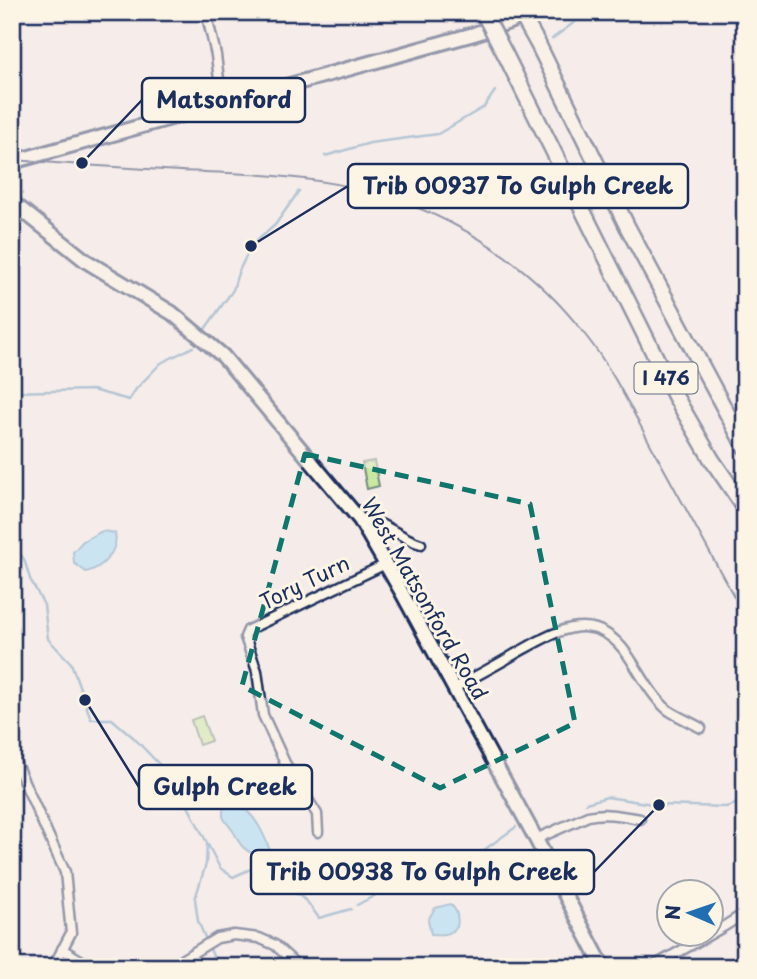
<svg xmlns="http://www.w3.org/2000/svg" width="757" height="979" font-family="'Playpen Sans',sans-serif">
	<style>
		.green { fill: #c9e8a0; stroke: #728c7f; stroke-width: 2 }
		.water { fill: #98dafa; stroke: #6696bc; stroke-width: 2 }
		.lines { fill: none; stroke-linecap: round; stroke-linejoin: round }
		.stream { stroke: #6696bc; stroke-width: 2.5 }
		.street-casing { stroke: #1b2f5e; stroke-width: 13 }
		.secondary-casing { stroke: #1b2f5e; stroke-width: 18 }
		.primary-casing { stroke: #1b2f5e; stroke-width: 18 }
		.highway-casing { stroke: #1b2f5e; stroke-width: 19 }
		.street { stroke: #fcf5e5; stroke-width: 8 }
		.secondary { stroke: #fcf5e5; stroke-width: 12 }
		.primary { stroke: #fcf5e5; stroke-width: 12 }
		.highway { stroke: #fcf5e5; stroke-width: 14 }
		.tram { stroke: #1b2f5e; stroke-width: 2 }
		.highway-bridge-casing { stroke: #1b2f5e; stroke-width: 19; stroke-linecap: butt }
		.highway-bridge { stroke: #fcf5e5; stroke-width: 14 }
		.marked { fill: none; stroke: #0f766e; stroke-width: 5; stroke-dasharray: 14 9; stroke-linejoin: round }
		.labels { text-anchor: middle; stroke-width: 6; stroke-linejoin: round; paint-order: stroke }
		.shield { fill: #fcf5e5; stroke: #5e6a86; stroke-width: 2 }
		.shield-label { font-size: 19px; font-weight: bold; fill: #1b2f5e }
		.street-label { font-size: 21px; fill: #1b2f5e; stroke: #fcf5e5 }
		.leader { fill: none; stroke: #1b2f5e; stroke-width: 2.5 }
		.callout-dot { fill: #1b2f5e; stroke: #fcf5e5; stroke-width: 2.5 }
		.callout { fill: #fcf5e5; stroke: #1b2f5e; stroke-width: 2.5 }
		.callout-label { font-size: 23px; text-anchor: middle; font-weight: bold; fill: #1b2f5e }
	</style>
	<rect width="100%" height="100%" fill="#f5ece9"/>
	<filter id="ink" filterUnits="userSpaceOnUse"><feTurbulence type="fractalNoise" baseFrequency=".0143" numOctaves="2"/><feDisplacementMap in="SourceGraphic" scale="14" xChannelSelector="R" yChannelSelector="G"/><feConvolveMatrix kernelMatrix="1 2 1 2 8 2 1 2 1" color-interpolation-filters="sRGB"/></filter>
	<g filter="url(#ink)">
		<g class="green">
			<path d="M374 461 379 486 367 489 362 463Z"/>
			<path d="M202 716 211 741 199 745 191 720Z"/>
		</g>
		<g class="water">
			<path d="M102 531 115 533C119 550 103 568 86 572L74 563 73 552 83 541Z"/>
			<path d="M237 804C255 813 264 834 271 853 261 858 249 854 241 845 238 841 236 835 233 831 227 821 220 820 224 807Z"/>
			<path d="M450 904C457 909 459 919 457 927 449 935 443 935 431 934L428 920 435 908Z"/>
		</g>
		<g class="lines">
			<g class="stream">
				<path d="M552 39 588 12"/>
				<path d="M325 156 370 143 438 134 484 107 495 91"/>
				<path d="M205 329 233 290 238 273 251 246 275 225 299 191"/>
				<path d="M12 392 92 390 129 400 136 389 161 363 193 347"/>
				<path d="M12 544 24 559 30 579 44 605 48 639 71 663 91 719H112L134 738 175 781 220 868 233 877 264 863 308 903 319 918 351 909"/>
				<path d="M586 803 607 797 659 805 726 807 745 801"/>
				<path d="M207 844 206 864 195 899 198 921 216 963 233 967"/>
				<path d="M357 905 415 874 477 855 516 827"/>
			</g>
			<g class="street-casing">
				<g id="street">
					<path d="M206 12 216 55 222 104"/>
					<path d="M360 520C383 519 399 538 421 544"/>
					<path d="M454 688C474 677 495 666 515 654 555 632 593 606 627 654 640 672 651 696 668 710 678 717 691 722 701 728"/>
					<path d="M12 755 65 872 71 933 53 967"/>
					<path d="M318 832 317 814 285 763 263 715 257 671 245 637 248 630 386 564"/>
					<path d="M536 839 588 816C606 812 623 816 640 819"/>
					<path d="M62 949 92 967"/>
					<path d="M170 967 217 938 234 935 259 938 275 945 299 967"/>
					<path d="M652 967 723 927 742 915 745 911"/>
				</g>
			</g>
			<g class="secondary-casing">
				<path id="secondary" d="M12 202 86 261 172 313 223 356 360 520 401 591 536 839 603 967"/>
			</g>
			<g class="primary-casing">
				<path id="primary" d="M12 162 474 34 538 12"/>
			</g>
			<g class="highway-casing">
				<g id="highway">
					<path d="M538 44 627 226 745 447"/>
					<path d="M505 54 675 396 712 460 745 508"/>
				</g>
			</g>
			<use href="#street" class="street"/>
			<use href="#secondary" class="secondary"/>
			<use href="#primary" class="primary"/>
			<use href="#highway" class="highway"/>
			<path class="tram" d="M12 160C69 164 125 168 181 171 227 173 273 174 318 181 424 196 521 250 586 336 613 370 632 411 653 449 684 505 714 561 745 616"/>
			<g class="highway-bridge-casing">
				<g id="highway-bridge">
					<path d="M483 12 505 54"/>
					<path d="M520 12 538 44"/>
				</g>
			</g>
			<use href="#highway-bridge" class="highway-bridge"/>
		</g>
	</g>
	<path d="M0 0H757V979H0ZM305 454 530 504 575 723 440 788 242 686Z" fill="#f5ece9" fill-opacity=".55" fill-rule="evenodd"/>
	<path class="marked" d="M305 454 530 504 575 723 440 788 242 686Z"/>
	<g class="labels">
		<rect class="shield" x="634.5" y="362.5" width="63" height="31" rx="5"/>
		<g class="shield-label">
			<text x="666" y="385">I 476</text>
		</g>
		<g class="street-label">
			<text transform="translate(305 583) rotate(-26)" y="7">Tory Turn</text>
			<text transform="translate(424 599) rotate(60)" y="7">West Matsonford Road</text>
		</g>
	</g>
	<path class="leader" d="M82 163L142 100M251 246L348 186M85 700L139 787M659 805L594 872"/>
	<g class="callout-dot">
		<circle cx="82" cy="163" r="7"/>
		<circle cx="251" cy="246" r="7"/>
		<circle cx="85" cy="700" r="7"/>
		<circle cx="659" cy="805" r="7"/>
	</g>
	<g class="callout">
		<rect x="142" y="78" width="163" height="44" rx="7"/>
		<rect x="348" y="164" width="340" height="44" rx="7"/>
		<rect x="139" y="765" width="173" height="44" rx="7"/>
		<rect x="251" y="850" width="343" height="44" rx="7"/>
	</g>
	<g class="callout-label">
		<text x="224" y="108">Matsonford</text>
		<text x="518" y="194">Trib 00937 To Gulph Creek</text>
		<text x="225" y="795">Gulph Creek</text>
		<text x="422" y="880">Trib 00938 To Gulph Creek</text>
	</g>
	<rect width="757" height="979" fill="none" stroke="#fcf5e5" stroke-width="42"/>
	<rect x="21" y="21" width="715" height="937" fill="none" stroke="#1b2f5e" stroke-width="2.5" filter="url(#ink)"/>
	<g transform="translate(690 913) rotate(272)"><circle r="33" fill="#fcf5e5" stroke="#a2a6af" stroke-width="2"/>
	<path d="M0-5L12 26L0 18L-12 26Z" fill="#1f6fb2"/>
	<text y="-10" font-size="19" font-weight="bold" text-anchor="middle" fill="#1b2f5e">N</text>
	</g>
</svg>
